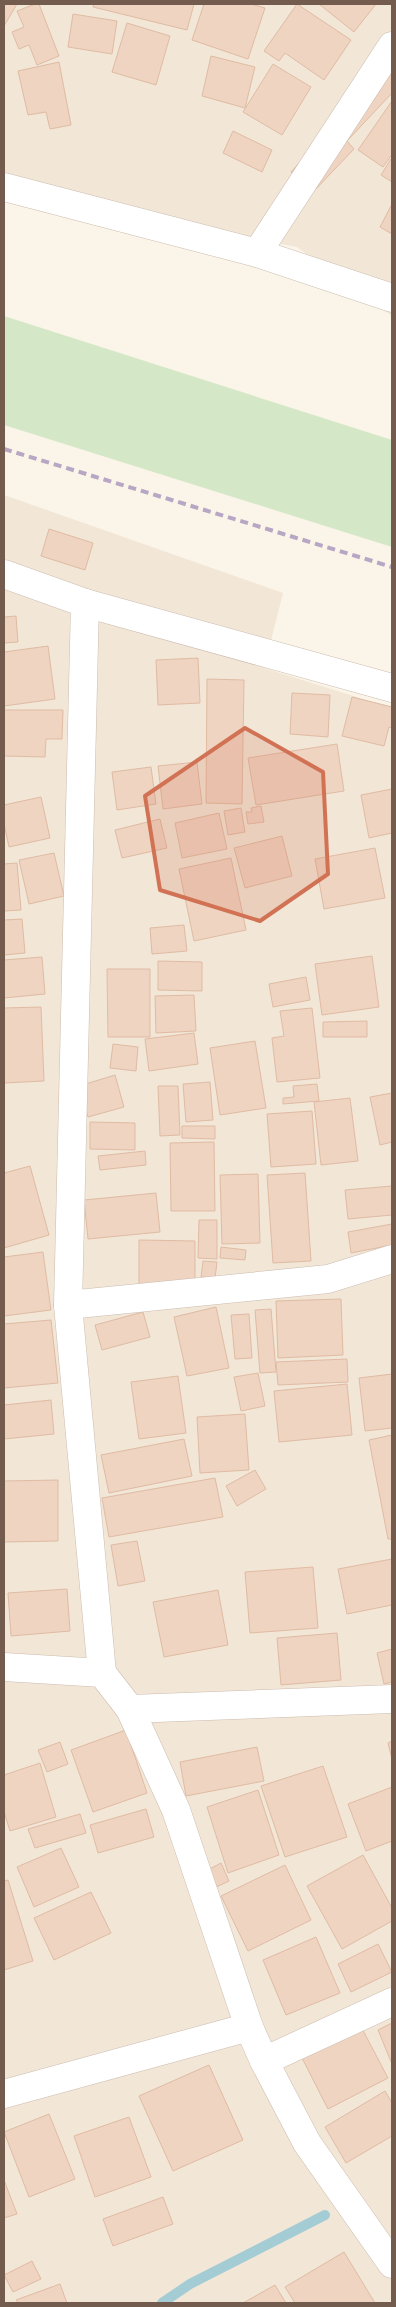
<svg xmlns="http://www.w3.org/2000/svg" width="396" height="2307" font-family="'PT Sans Narrow',sans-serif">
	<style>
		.residential { fill: #f2e6d7 }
		.green { fill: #d4e8c7 }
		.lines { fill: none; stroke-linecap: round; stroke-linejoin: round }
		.stream { stroke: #a4ccd4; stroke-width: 10 }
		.building { fill: #eed4c1; stroke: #e0bba3 }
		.street-casing { stroke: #ccbcaf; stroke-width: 29 }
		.street { stroke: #fff; stroke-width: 28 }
		.rail { stroke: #b7a6c4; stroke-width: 4; stroke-dasharray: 8 5; stroke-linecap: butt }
		.marked { fill: #d27255; fill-opacity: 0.2; stroke: #d27255; stroke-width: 4; stroke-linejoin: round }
	</style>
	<rect width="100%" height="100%" fill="#fbf4e8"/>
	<g class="residential">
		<path d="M4 4H392V316L297 247 42 200 4 182Z"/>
		<path d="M4 495 283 593 264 668 392 708V2303H4Z"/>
	</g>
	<path class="green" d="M4 316 392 440V547L4 425Z"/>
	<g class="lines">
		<path class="stream" d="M162 2303 190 2284 325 2215"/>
	</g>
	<g class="building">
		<path d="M4 4H17L4 26Z"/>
		<path d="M35 4H39L59 56 37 65 29 45 19 49 12 32 24 27 17 11Z"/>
		<path d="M94 4H194L187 30 93 7Z"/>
		<path d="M204 4H251L265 8 248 59 192 40Z"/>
		<path d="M297 4 351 40 324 80 285 53 279 61 264 51Z"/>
		<path d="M319 4H376L354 32Z"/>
		<path d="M73 14 117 21 112 54 68 47Z"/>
		<path d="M127 23 170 36 156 85 112 72Z"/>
		<path d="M211 56 255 67 245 108 202 96Z"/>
		<path d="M59 62 71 125 50 129 46 112 28 115 18 71Z"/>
		<path d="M392 62V93L347 141 354 149 313 192 291 172Z"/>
		<path d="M273 64 311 87 282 135 243 112Z"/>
		<path d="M392 101V157L391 156 383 167 358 150Z"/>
		<path d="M233 131 272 150 262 172 223 153Z"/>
		<path d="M391 159 392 161V182L381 175Z"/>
		<path d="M392 204V234L380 227Z"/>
		<path d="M49 529 93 543 85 570 41 556Z"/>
		<path d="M16 616 18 642 4 643V617Z"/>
		<path d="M48 646 55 699 4 706V652Z"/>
		<path d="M198 658 200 703 158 705 156 660Z"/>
		<path d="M207 679 244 680 242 804 206 803Z"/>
		<path d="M292 693 330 695 328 737 290 734Z"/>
		<path d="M352 697 392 707V728L389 727 384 746 342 736Z"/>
		<path d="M4 710H63L62 739H46L45 757 4 756Z"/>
		<path d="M337 744 344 791 256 805 248 758Z"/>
		<path d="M197 762 202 804 163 809 158 766Z"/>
		<path d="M151 767 156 804 117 810 112 772Z"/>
		<path d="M392 789V833L369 838 361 795Z"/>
		<path d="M41 797 50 838 9 847 4 824V805Z"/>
		<path d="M261 806 264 822 248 824 246 812H252L251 808Z"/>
		<path d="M241 808 245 832 228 835 224 811Z"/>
		<path d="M219 813 227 849 182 858 175 823Z"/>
		<path d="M160 819 167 848 122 858 115 830Z"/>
		<path d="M282 836 292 876 245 888 234 848Z"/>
		<path d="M375 848 385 898 324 909 315 859Z"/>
		<path d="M54 853 64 896 29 904 19 860Z"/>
		<path d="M231 858 246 930 194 941 179 869Z"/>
		<path d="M17 863 21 910 4 911V864Z"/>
		<path d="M22 919 25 953 4 955V920Z"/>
		<path d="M184 925 187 951 152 954 150 928Z"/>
		<path d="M372 956 379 1007 322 1015 315 964Z"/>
		<path d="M42 957 45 994 4 998V960Z"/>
		<path d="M158 961 202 962V991L158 990Z"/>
		<path d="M107 969H150V1037H108Z"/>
		<path d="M306 977 310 1000 273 1007 269 984Z"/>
		<path d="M194 995 196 1031 156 1033 155 996Z"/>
		<path d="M41 1007 44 1081 4 1083V1008Z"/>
		<path d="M312 1008 320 1078 277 1082 272 1038 284 1036 280 1011Z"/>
		<path d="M367 1021V1037H323V1022Z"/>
		<path d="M194 1033 198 1064 149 1071 145 1039Z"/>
		<path d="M255 1041 266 1108 220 1115 210 1048Z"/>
		<path d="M113 1044 138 1047 136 1071 110 1068Z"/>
		<path d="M115 1075 124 1107 88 1117 79 1086Z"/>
		<path d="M210 1082 213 1120 186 1122 183 1084Z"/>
		<path d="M317 1084 319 1101 283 1104V1098L294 1097 293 1086Z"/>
		<path d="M158 1086H178L180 1135 160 1136Z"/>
		<path d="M392 1093V1142L380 1145 370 1097Z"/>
		<path d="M350 1098 358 1161 321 1165 314 1102Z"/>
		<path d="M312 1111 316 1164 271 1167 267 1114Z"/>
		<path d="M90 1122 135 1123V1150L90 1149Z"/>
		<path d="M182 1126H215V1139L182 1138Z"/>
		<path d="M214 1142 215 1211H171L170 1143Z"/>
		<path d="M145 1151 146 1165 100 1170 98 1156Z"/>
		<path d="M30 1166 49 1235 4 1248V1173Z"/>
		<path d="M305 1173 311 1261 273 1263 267 1175Z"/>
		<path d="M258 1174 260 1243 222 1244 220 1175Z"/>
		<path d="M392 1186V1215L348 1219 345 1190Z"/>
		<path d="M156 1193 160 1232 88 1239 84 1200Z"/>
		<path d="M199 1220H217V1259L198 1258Z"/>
		<path d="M392 1224V1245L351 1253 348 1232Z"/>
		<path d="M139 1240 195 1241V1290L139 1289Z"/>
		<path d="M221 1247 246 1250 245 1260 220 1258Z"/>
		<path d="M43 1252 51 1310 4 1316V1257Z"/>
		<path d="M203 1261 217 1262 215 1278 201 1277Z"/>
		<path d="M341 1299 343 1355 278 1358 276 1301Z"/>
		<path d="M216 1307 229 1368 187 1376 174 1317Z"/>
		<path d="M271 1309 276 1372 260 1373 255 1310Z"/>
		<path d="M143 1312 150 1337 102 1350 95 1325Z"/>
		<path d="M249 1314 252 1358 235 1359 231 1315Z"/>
		<path d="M51 1320 58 1383 4 1388V1324Z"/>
		<path d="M347 1359 348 1382 278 1385 276 1362Z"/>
		<path d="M258 1373 265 1406 241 1411 234 1377Z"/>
		<path d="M392 1374V1428L365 1431 359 1378Z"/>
		<path d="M178 1376 186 1433 139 1439 131 1382Z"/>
		<path d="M347 1384 352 1435 279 1442 274 1391Z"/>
		<path d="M51 1400 54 1434 4 1439V1405Z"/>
		<path d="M245 1414 249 1470 200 1473 197 1417Z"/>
		<path d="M392 1435V1539H388L369 1440Z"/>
		<path d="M184 1439 192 1476 109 1493 101 1455Z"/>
		<path d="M255 1470 266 1489 237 1506 226 1486Z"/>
		<path d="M215 1478 223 1517 109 1537 102 1498Z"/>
		<path d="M58 1480V1541L4 1542V1481Z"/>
		<path d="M137 1541 145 1581 118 1586 111 1545Z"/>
		<path d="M392 1559V1605L347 1614 338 1569Z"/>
		<path d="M313 1567 318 1628 250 1633 245 1572Z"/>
		<path d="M67 1589 70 1631 11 1636 8 1593Z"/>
		<path d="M218 1590 228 1645 164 1657 153 1602Z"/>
		<path d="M337 1633 341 1680 281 1685 277 1638Z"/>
		<path d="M392 1649V1682L384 1684 377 1653Z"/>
		<path d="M126 1730 147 1793 93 1812 71 1750Z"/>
		<path d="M392 1741V1759L388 1743Z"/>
		<path d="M60 1742 68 1764 47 1772 38 1750Z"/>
		<path d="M257 1747 264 1781 186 1796 180 1762Z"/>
		<path d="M40 1763 56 1817 10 1831 4 1812V1775Z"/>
		<path d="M323 1766 347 1837 285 1857 261 1786Z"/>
		<path d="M392 1787V1841L366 1851 348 1804Z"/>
		<path d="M258 1790 279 1855 228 1873 207 1807Z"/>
		<path d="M146 1809 154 1837 98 1853 90 1825Z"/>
		<path d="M80 1814 86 1833 35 1848 28 1829Z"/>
		<path d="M61 1848 79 1887 34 1907 17 1867Z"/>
		<path d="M363 1855 392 1908V1921L342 1949 307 1886Z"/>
		<path d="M221 1863 229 1881 212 1889 204 1872Z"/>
		<path d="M285 1865 311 1920 248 1951 221 1896Z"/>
		<path d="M8 1880 33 1961 4 1970V1881Z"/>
		<path d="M91 1892 111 1933 54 1960 34 1918Z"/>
		<path d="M316 1937 340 1993 286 2015 263 1960Z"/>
		<path d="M378 1944 392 1972 351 1992 338 1964Z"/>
		<path d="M358 2021 388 2078 328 2109 299 2052Z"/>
		<path d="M392 2023V2064L378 2030Z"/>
		<path d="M209 2065 243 2140 173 2171 139 2096Z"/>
		<path d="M385 2091 392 2103V2136L346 2163 325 2127Z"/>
		<path d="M49 2114 75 2179 29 2197 4 2132Z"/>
		<path d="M129 2117 151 2177 95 2197 74 2136Z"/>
		<path d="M4 2180 17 2214 4 2218Z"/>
		<path d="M163 2197 173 2224 113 2246 103 2219Z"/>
		<path d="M344 2252 375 2303H295L285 2287Z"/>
		<path d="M32 2261 41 2279 13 2292 4 2275Z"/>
		<path d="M60 2284 67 2303H18L16 2300Z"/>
		<path d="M275 2285 286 2303H243Z"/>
	</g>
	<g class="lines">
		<g class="street-casing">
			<g id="street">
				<path d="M4 187 257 253 392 298"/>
				<path d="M257 253 392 46"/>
				<path d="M4 574 85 603 392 688"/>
				<path d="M85 603 68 1305 102 1673"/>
				<path d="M68 1305 328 1279 392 1259"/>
				<path d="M4 1667 102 1673 130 1709 176 1810 249 2027 264 2061 307 2143 392 2264"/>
				<path d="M130 1709 392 1699"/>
				<path d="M264 2061 392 2002"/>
				<path d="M4 2094 249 2027"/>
			</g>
		</g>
		<use href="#street" class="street"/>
		<path class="rail" d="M4 449 392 567"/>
	</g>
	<path class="marked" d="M245 728 323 772 328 874 260 921 160 890 145 796Z"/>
	<rect width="396" height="2307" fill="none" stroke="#735b4e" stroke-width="10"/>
</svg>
